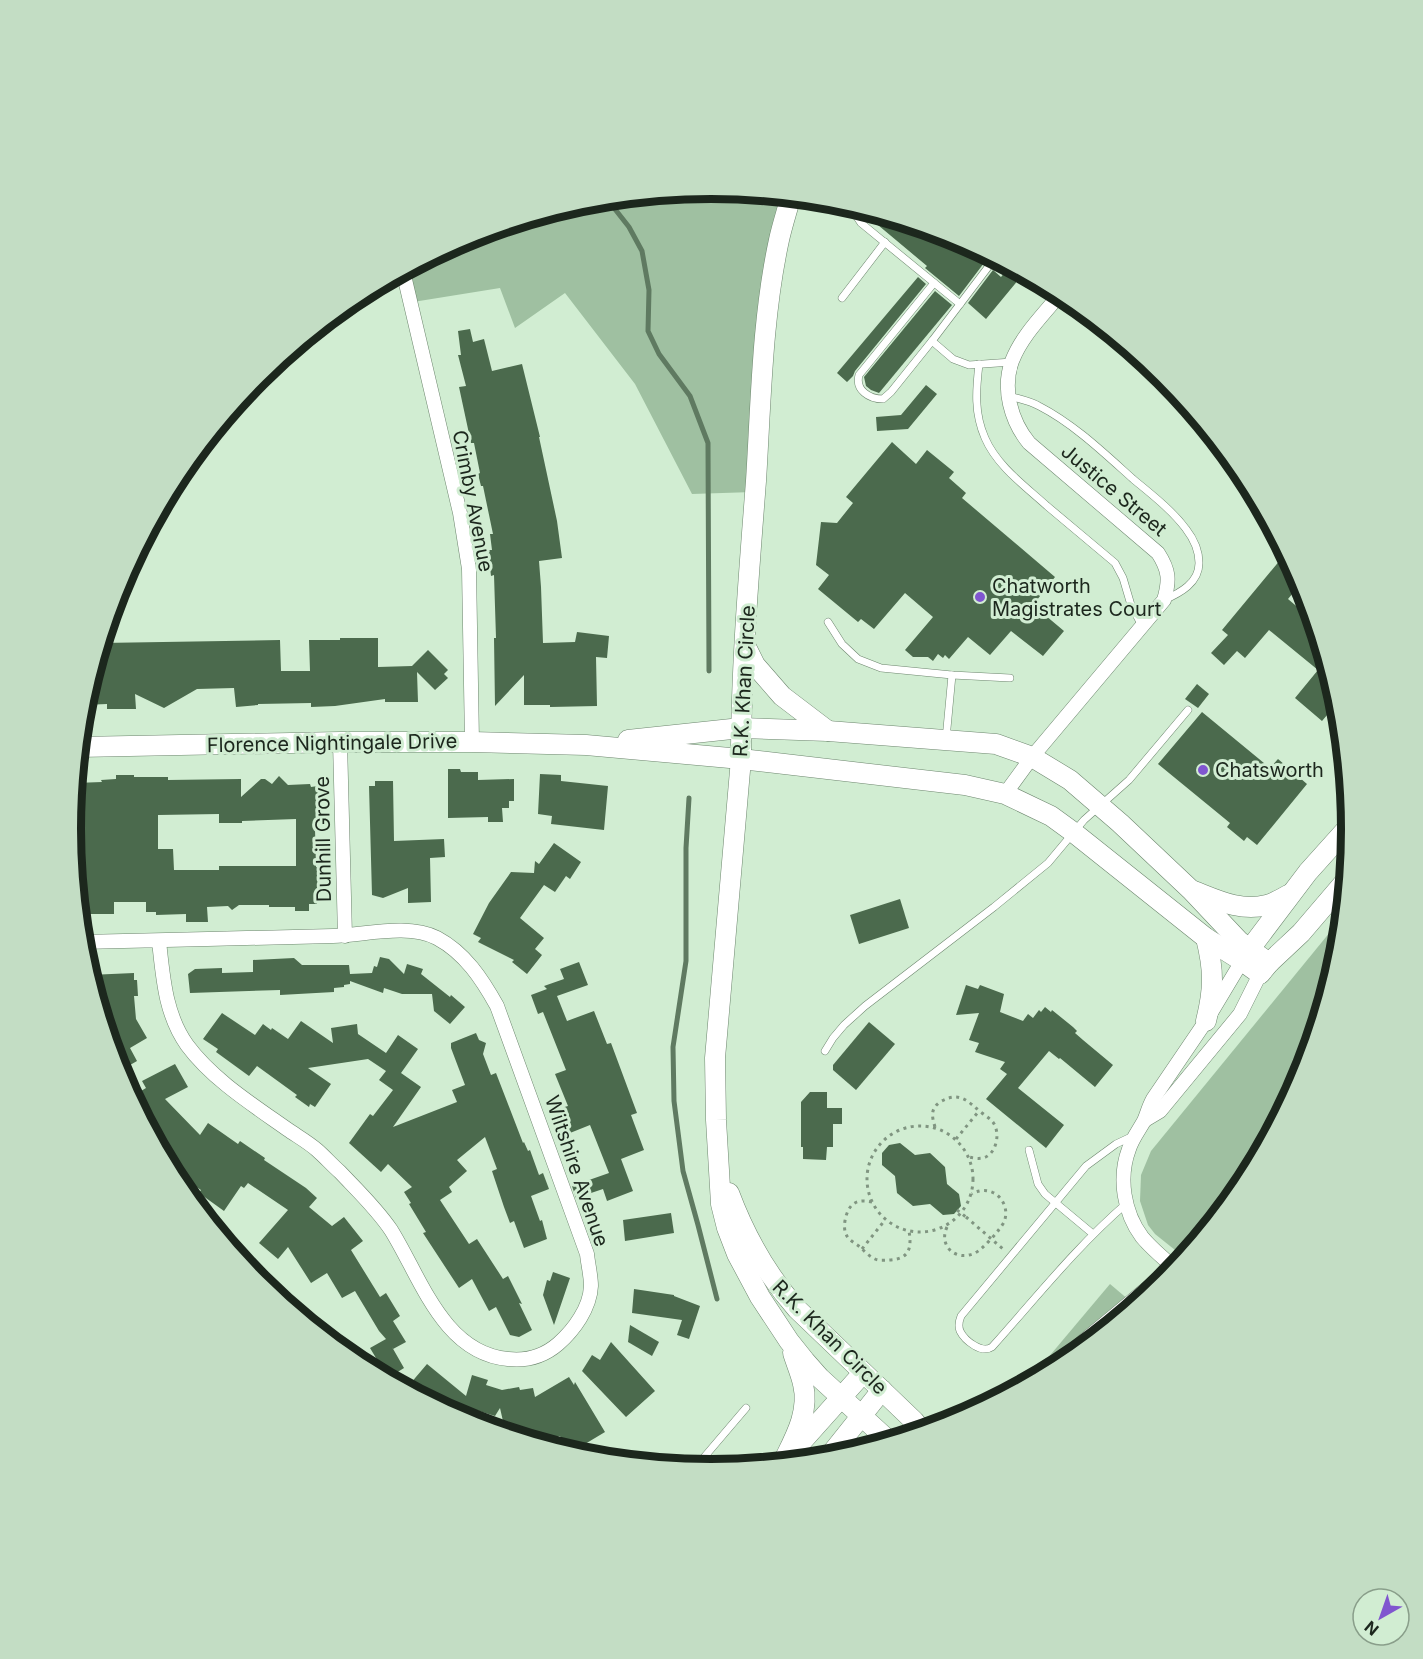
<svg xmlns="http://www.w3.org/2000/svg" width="1423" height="1659" font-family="Inter,sans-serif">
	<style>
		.green { fill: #9fc0a1 }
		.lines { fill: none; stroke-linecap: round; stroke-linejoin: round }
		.stream { stroke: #5f7a61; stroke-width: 5 }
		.building { fill: #4b6a4d; fill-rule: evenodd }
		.lane-casing { stroke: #6d866e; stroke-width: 8 }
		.street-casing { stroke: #6d866e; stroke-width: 15 }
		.secondary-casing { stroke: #6d866e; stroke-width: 21 }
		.path { stroke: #809581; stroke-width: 3; stroke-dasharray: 3 4.5; stroke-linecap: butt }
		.lane { stroke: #fff; stroke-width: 7 }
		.street { stroke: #fff; stroke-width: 14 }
		.secondary { stroke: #fff; stroke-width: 20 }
		.path-bridge { stroke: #809581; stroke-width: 3; stroke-dasharray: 3 4.5; stroke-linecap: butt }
		.poi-dot { fill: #8056cf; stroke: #d1edd2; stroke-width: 2 }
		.labels { text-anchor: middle; stroke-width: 6; stroke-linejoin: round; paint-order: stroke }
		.street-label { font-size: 20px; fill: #1c271d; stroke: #d1edd2 }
		.poi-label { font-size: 20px; fill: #1c271d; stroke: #d1edd2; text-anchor: start }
		.rim { fill: none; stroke: #1c271d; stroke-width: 8 }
	</style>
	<rect width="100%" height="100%" fill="#d1edd2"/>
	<g class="green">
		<path d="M712 189 789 196 753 492 692 494 635 384 565 293 515 328 500 288 413 302 405 270 467 237 587 201Z"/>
		<path d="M1344 915 1340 955 1304 1075 1244 1186 1185 1258 1155 1234 1148 1225 1140 1201 1141 1175 1151 1151Z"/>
		<path d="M1110 1284 1136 1306 1067 1363 1025 1385Z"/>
	</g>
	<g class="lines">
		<g class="stream">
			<path d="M607 199 629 227 642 251 649 290 648 331 659 354 690 396 708 443 709 671"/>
			<path d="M689 798 686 848V961L673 1047 674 1101 683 1171 698 1225 717 1299"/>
		</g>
	</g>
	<g class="building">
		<path d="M859 208 957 237 962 240 960 242 984 263 959 296 925 268 927 266 860 210Z"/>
		<path d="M1010 266 1024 273 986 319 968 303 993 270 1001 277Z"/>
		<path d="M918 277 926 284 855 371 853 376 847 382 837 373Z"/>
		<path d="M935 291 952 305 879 393 871 390 866 386 864 377Z"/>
		<path d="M470 329 473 342 484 339 492 371 522 364 540 437H539L557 521 562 558 539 561 541 587 543 643 575 642 577 632 609 636 607 658 596 657 597 706 550 707V705H524V675L495 706 494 638H496L494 575 491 576 488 550H492L490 534H493L483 486H481L478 474 480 473 474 443H471L459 387 466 386 458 355H461L458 331Z"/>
		<path d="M926 385 937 394 908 429 877 431 876 417 901 415Z"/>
		<path d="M892 442 916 464 927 450 954 472 949 478 966 493 962 498 1055 577 1033 605 1064 631 1043 656 1011 631 990 655 968 637 949 659 945 655 943 658 938 654 933 661 928 657H913L905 650 933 617 905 593 874 629 861 619 858 622 818 589 829 575 816 565 821 522 837 523 853 503 846 497Z"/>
		<path d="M1281 559 1296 570 1302 582 1288 599 1315 622 1339 701 1322 721 1295 698 1318 670 1269 630 1245 658 1237 651 1224 665 1211 653 1228 635 1222 630Z"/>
		<path d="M340 638H378V667L412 666 428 650 448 670 444 674 448 678 435 690 417 672 418 702H385V699L335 706 311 707V703L258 704V705L236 707 234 688 197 689 164 708 135 694 136 709H107V704L83 705 101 643 280 640 281 671H310L309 640H340Z"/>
		<path d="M1197 684 1209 694 1198 708 1185 699Z"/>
		<path d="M1202 712 1270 768 1278 759 1307 784 1257 845 1247 837 1244 841 1227 827 1230 823 1158 764Z"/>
		<path d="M448 769H460L461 772H478V780L514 779V801H509V808H502L503 822H488V817L448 818Z"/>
		<path d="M540 774 561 775V781L608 786 604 830 551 824 552 816 538 814Z"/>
		<path d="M116 775H134V777H168V780L241 779V797L261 779H265L272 784 279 776 288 785 310 784 311 787 318 786 319 829H315L316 867H318L317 904H309V911H295V907H269V905H239L232 910 228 906 207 907 208 922H186V914L156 915V912H146V902H114V914H79L70 829 75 783 102 782 101 780 116 779ZM219 814V823H242V821L296 819V866H219V870H174L173 849H158V815Z"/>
		<path d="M375 781H393L394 841 444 839 445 857 430 858 431 902 408 903V888L383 898 372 895 369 786H375Z"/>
		<path d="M554 843 581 862 570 879 566 876 555 892 544 885 520 918 544 938 535 949 542 955 527 974 512 962 514 960 478 942 481 938 473 934 489 903 511 872 534 873 535 861 539 864Z"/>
		<path d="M900 899 909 928 859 944 850 915Z"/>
		<path d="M380 957 389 959 404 974 407 964 423 969 421 974 450 997 451 995 465 1007 450 1024 434 1011 432 994H402L384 988 383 993 350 981V984L344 985V987L334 988V992L280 995V990L190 993 188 974 195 969 222 968V973L253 972V960L294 958 302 965H349L350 974 372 973 374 966 377 967Z"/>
		<path d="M579 962 588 985 557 996 567 1021 594 1011 607 1044 611 1043 637 1113 631 1115 644 1150 621 1159 633 1191 607 1201 603 1189 576 1198 572 1186 609 1173 590 1125 570 1133 561 1108 568 1106 555 1074 566 1070 543 1012 538 1014 531 995 547 989 544 986 564 979 560 969Z"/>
		<path d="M134 973V980H137L138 996H134L136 1019 147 1038 130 1048 137 1061 118 1072 89 975Z"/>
		<path d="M966 985 978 989 980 985 1004 994 1000 1012 1023 1021 1028 1014 1033 1018 1039 1010 1041 1012 1045 1007 1051 1012 1052 1010 1073 1027 1077 1031 1075 1033 1083 1040 1113 1065 1095 1087 1060 1058 1059 1059 1049 1051 1018 1088 1064 1125 1046 1148 986 1099 1007 1074 1000 1069 1005 1062 975 1052 979 1043 969 1040 979 1013 956 1015Z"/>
		<path d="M222 1013 255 1035 263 1024 271 1030 272 1028 288 1039 301 1021 333 1043 331 1028 357 1024 358 1034 386 1053 398 1035 418 1049 401 1073 421 1087 393 1127 457 1102 452 1090 465 1085 451 1048V1043L476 1033 479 1040 486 1043 483 1054 491 1075 496 1073 523 1143 524 1142 528 1151 530 1150 539 1175 543 1173 549 1189 531 1196 540 1221 542 1220 547 1239 524 1248 514 1221 510 1223 504 1207 492 1171 497 1169 485 1137 457 1160 467 1171 449 1187 452 1192 440 1200 469 1244 477 1239 503 1279 508 1276 522 1304 519 1303 532 1330 519 1337 510 1335 496 1307 489 1311 472 1279 459 1288 423 1233 426 1232 409 1204 411 1203 404 1192 412 1187 388 1164 381 1172 349 1143 370 1114 373 1116 393 1090 379 1080 386 1071 368 1059 308 1068 331 1084 315 1107 310 1104 309 1107 295 1097 297 1095 257 1066 249 1076 216 1052 218 1049 203 1039Z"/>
		<path d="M869 1022 895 1044 856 1090 833 1070V1065Z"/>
		<path d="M175 1064 188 1087 165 1099 200 1135 208 1123 238 1144 240 1141 265 1158 264 1160 306 1188 317 1198 309 1207 332 1226 344 1217 363 1241 351 1250 380 1297 386 1293 400 1316 393 1321 406 1342 393 1349 392 1347 404 1368 388 1378 370 1348 386 1339 379 1331 355 1291 342 1298 327 1273 311 1283 288 1247 278 1259 259 1243 288 1210 248 1183 244 1188 241 1186 224 1211 199 1193 201 1190 170 1169 131 1097 146 1088 142 1081Z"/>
		<path d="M810 1092H827V1108H842V1124H833V1147H827L826 1160 803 1159V1147H801V1102Z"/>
		<path d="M900 1143 915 1155 930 1153 945 1167 947 1184 959 1194 961 1206 954 1214 943 1215 930 1204 913 1206 897 1193 895 1176 882 1165V1153L889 1145Z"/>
		<path d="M671 1213 674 1233 625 1241 623 1220Z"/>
		<path d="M553 1272 570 1278 554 1325 543 1295 547 1280 550 1281Z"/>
		<path d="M634 1289 674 1295V1296L700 1306 689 1339 677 1335 682 1320 632 1313Z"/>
		<path d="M630 1325 659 1342 652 1356 628 1342Z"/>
		<path d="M611 1342 655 1391 626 1417 582 1371 592 1355 600 1360Z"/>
		<path d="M427 1364 466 1396 472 1375 488 1380 486 1385 502 1390 519 1387 520 1390 533 1388 535 1397 569 1377 574 1385 575 1382 605 1432 570 1453 560 1436 533 1442 522 1439 520 1430 511 1431V1429L505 1430 500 1408 495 1416 422 1393 410 1384Z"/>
	</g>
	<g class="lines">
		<g class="lane-casing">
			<g id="lane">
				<path d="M853 206 855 214 861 223 960 304"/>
				<path d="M934 283 859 375C855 390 869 399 883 399L891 392 932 341 995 258"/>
				<path d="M842 298 885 242"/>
				<path d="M932 341 953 359 969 365 1012 362"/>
				<path d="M979 364C976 390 974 413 985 438 997 466 1025 486 1047 506 1070 525 1092 544 1115 563L1123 578 1131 605 1142 626"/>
				<path d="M1009 396C1019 399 1030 401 1039 406 1074 424 1104 453 1133 479 1151 494 1172 510 1186 529 1193 538 1199 551 1199 563 1199 583 1180 593 1164 600"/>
				<path d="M828 622 842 644 858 659 881 668 952 675 1010 678"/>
				<path d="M946 739 952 675"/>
				<path d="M825 1051 833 1038 844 1025 865 1006 994 907 1048 863 1084 820 1129 780 1188 710"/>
				<path d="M1029 1150 1038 1184 1045 1194 1093 1234"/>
				<path d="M1127 1203C1077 1246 1036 1298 992 1347 982 1354 965 1341 960 1331 958 1326 959 1321 961 1316L1086 1166 1116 1144 1133 1136"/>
				<path d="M1047 1373 1055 1363 1083 1337 1171 1264"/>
				<path d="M694 1469 746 1408"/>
			</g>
		</g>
		<g class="street-casing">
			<g id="street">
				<path d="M403 271 460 513 469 569 472 742"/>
				<path d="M340 742 345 936"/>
				<path d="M1005 794 1032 757 1164 600C1170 580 1169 570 1158 553L1029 443C1011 421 1002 389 1012 361 1022 335 1044 314 1061 293"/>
				<path d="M82 942C166 940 249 938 333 936 365 935 408 923 437 938 465 953 482 979 497 1006L587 1254C588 1264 591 1276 591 1286 590 1308 574 1330 558 1344 544 1356 526 1361 508 1359 443 1353 421 1278 391 1230 377 1209 358 1191 340 1172 332 1165 325 1157 317 1150 308 1142 297 1136 287 1129 253 1105 212 1079 187 1045 165 1014 163 977 159 941"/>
				<path d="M1145 1120 1160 1111 1240 1014 1260 974"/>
				<path d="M1176 1269C1164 1259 1152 1249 1142 1237 1124 1213 1118 1178 1129 1149 1132 1139 1139 1130 1144 1121 1147 1114 1149 1106 1153 1099L1206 1021 1242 961"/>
			</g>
		</g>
		<g class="secondary-casing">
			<g id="secondary">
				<path d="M791 196C787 211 782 226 779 240 762 318 761 402 756 481 749 573 741 666 741 759L715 1058 716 1120 721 1204 727 1228 737 1254 760 1297 789 1341 805 1361 820 1378 890 1442"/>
				<path d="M745 645 755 665 782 696 828 731"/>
				<path d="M628 740 741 728 828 731 996 744 1032 757 1070 780 1120 823 1191 890 1239 941 1269 963"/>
				<path d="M79 747 340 742H472L586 745 741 759 965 785 1005 794 1051 816 1073 832 1206 938 1242 961 1260 974 1269 963 1301 933 1348 878"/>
				<path d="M1194 891C1217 900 1241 912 1267 905 1274 903 1281 899 1288 895"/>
				<path d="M1206 938C1214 970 1214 989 1206 1021"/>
				<path d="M1243 958 1308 872 1352 823"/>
				<path d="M729 1193C745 1236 767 1275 797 1309L914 1421 923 1432"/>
				<path d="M796 1448 863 1373"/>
				<path d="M827 1459 882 1390"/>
				<path d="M782 1464C794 1439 810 1413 803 1384 801 1374 796 1363 793 1353"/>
			</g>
		</g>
		<g class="path">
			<circle cx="920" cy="1179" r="53"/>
			<path d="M935 1127C932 1117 930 1109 940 1102 960 1090 968 1102 982 1113 987 1117 993 1120 995 1126 1000 1137 995 1155 983 1158 978 1159 973 1158 969 1157"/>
			<path d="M956 1139 979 1111"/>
			<path d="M872 1202C862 1200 853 1200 848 1211 845 1217 843 1228 846 1234 848 1240 855 1243 860 1247 864 1251 869 1256 875 1259 879 1261 885 1260 889 1260 909 1259 912 1249 909 1231"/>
			<path d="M966 1217 1003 1249"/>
			<path d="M947 1227C938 1246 956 1262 975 1253 983 1249 1000 1230 1004 1222 1012 1203 992 1182 972 1194"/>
			<path d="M862 1249 885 1220"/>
		</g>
		<use href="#lane" class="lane"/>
		<use href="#street" class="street"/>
		<use href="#secondary" class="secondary"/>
		<path class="path-bridge" d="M957 1210 966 1217"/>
	</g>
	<g class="poi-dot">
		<circle cx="980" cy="597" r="6"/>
		<circle cx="1203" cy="770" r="6"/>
	</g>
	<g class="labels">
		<g class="street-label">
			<text transform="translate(1114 490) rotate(40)" y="7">Justice Street</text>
			<text transform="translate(473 501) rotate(79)" y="7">Crimby Avenue</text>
			<text transform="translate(744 681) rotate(-87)" y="7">R.K. Khan Circle</text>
			<text transform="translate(332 743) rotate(-1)" y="7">Florence Nightingale Drive</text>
			<text transform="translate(323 839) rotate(-91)" y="7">Dunhill Grove</text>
			<text transform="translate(577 1171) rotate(71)" y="7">Wiltshire Avenue</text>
			<text transform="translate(830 1337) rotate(45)" y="7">R.K. Khan Circle</text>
		</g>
		<g class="poi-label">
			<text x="992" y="593">Chatworth<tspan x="992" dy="23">Magistrates Court</tspan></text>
			<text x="1215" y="777">Chatsworth</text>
		</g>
	</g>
	<path d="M0 0H1423V1659H0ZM81 829a630 630 0 1 1 1260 0a630 630 0 1 1-1260 0Z" fill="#c3ddc4" fill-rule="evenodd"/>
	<path class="rim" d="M81 829a630 630 0 1 1 1260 0a630 630 0 1 1-1260 0Z"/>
	<g transform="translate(1381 1617) rotate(220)"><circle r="28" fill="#d1edd2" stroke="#899e8a" stroke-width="1.5"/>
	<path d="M0-4.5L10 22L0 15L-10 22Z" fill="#8056cf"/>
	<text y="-9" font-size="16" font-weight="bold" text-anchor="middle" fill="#1c271d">N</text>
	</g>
</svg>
